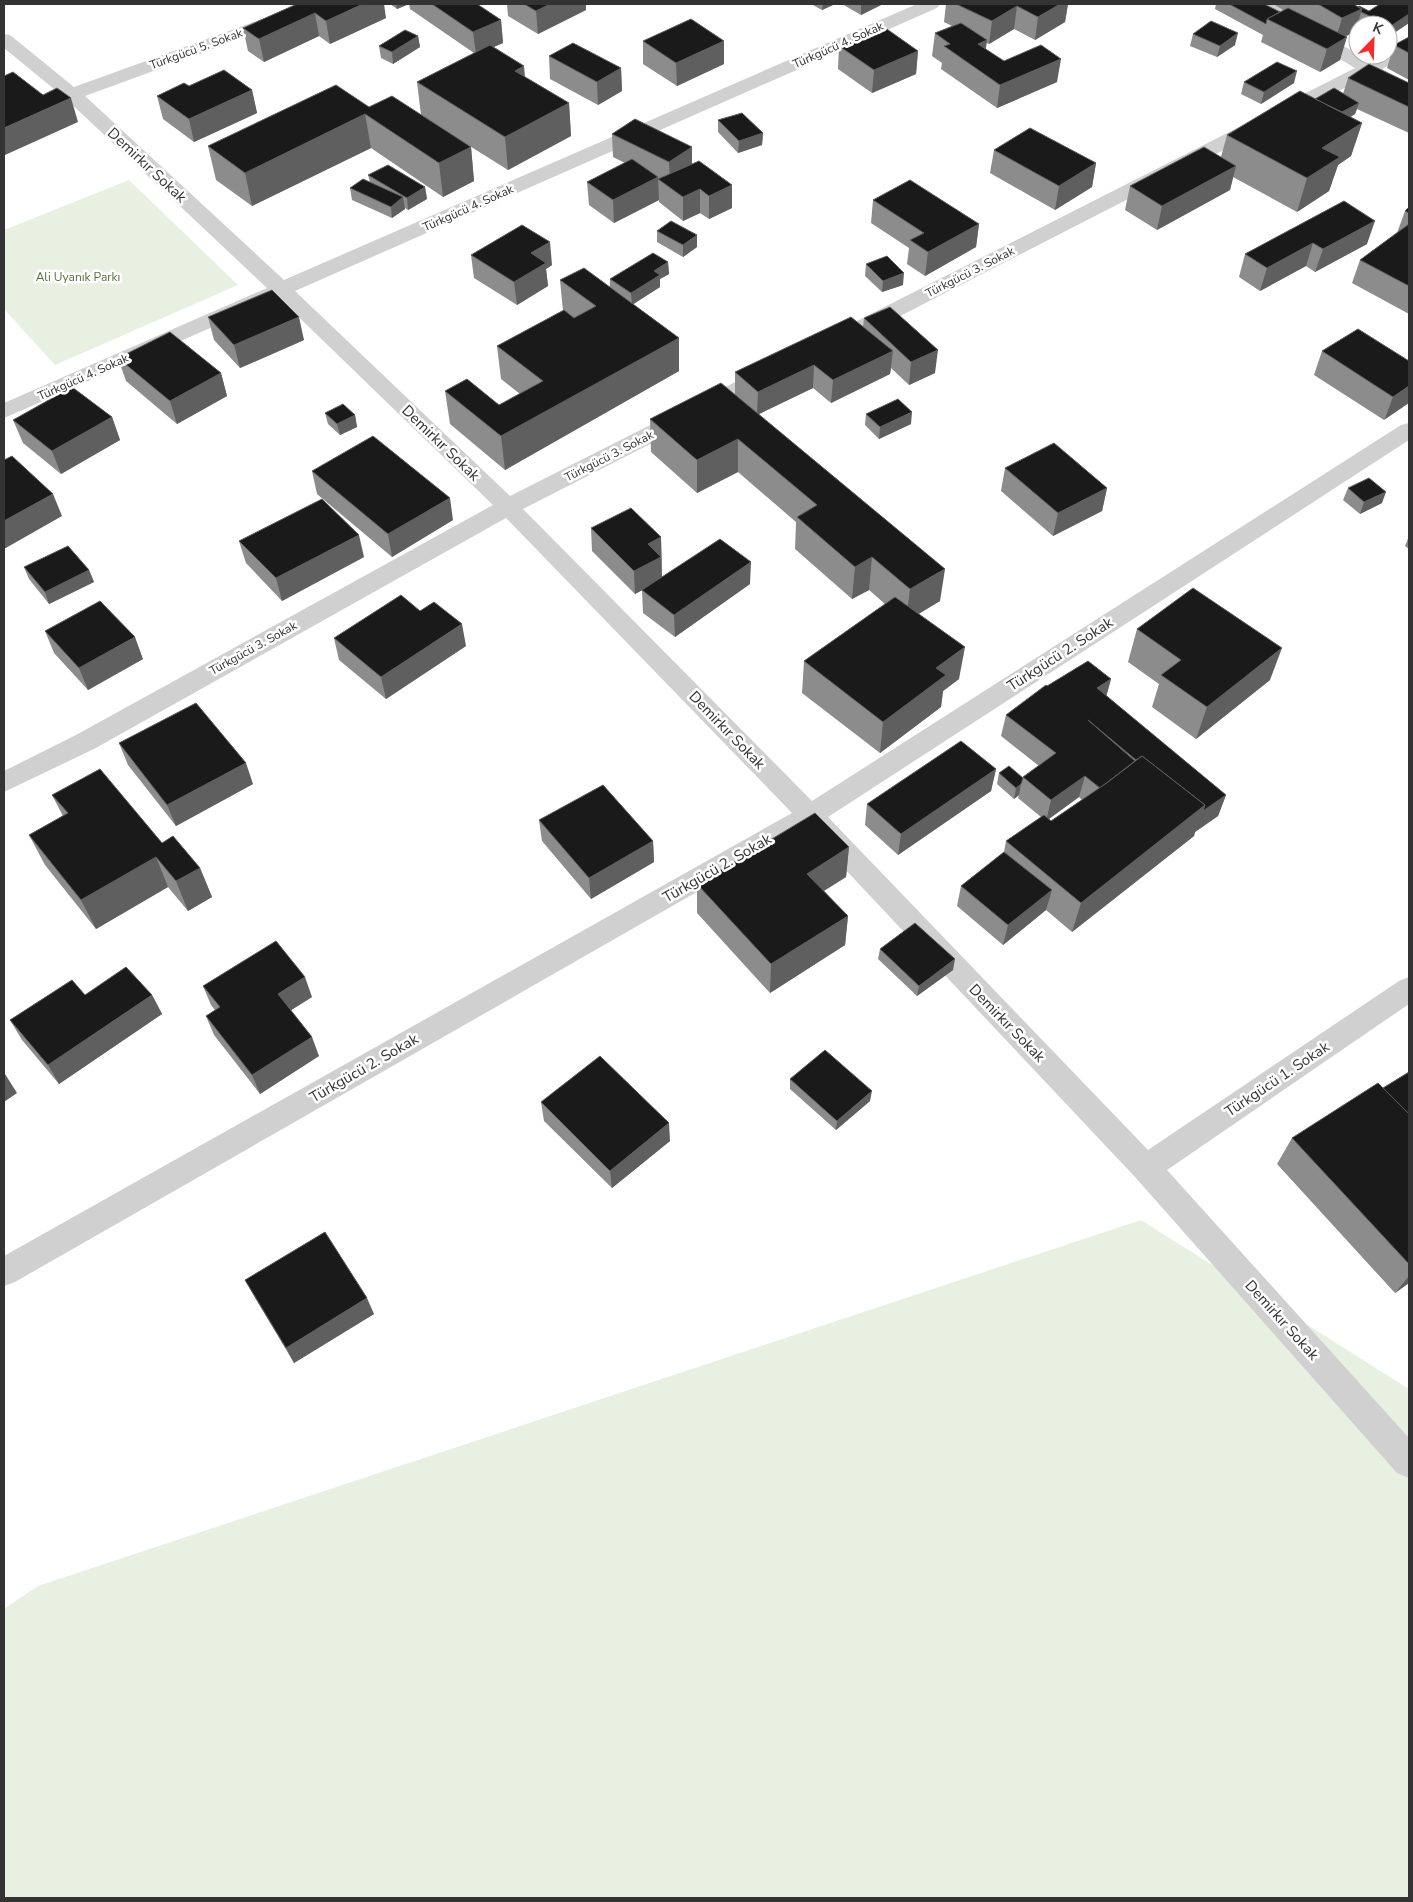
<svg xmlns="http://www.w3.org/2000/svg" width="1413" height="1902" font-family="'Nunito Sans',sans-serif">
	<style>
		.green { fill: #e8f0e1 }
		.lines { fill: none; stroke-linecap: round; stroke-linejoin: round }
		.minor { fill: #d0d0d0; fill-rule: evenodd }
		.wall { fill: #8c8c8c; fill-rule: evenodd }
		.shaded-wall { fill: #5f5f5f }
		.building { fill: #1a1a1a; stroke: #5f5f5f }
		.labels { text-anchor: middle; stroke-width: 5; stroke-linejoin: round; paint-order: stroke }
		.far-street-label { font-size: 12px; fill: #333; stroke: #fff }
		.far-park-label { font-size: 12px; fill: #52733b; stroke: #fff }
		.street-label { font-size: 15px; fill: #333; stroke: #fff }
	</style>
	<rect width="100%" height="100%" fill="#fff"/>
	<g class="green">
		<path d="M129 180 238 285 55 365 4 309V230Z"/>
		<path d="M1141 1220 1409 1389V1898H4V1609L38 1586Z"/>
	</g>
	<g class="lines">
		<g class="minor">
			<path d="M304 4H329L326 8 85 96 284 280 917 4H940L937 8 295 291 510 496 761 369 769 367 777 369 780 374 777 379 523 509 812 801 1401 425 1409 423V440L828 817 1148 1150 1399 981 1409 977V1004L1167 1170 1409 1438V1478L1397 1473 1135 1177 807 829 15 1282 4 1286V1256L792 813 506 518 94 749 4 792V771L76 735 493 505 279 298 4 418V403L267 288 65 98 4 48V34L10 35 74 87Z"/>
			<path d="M1252 4H1273L1369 61 1381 55H1388V52L1409 43V55L1382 69 1409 85V99L1402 97 1368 76 867 333 860 335 853 333 849 328 853 323 1355 68 1255 8Z"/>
		</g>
	</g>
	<g class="wall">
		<path d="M297 4 386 18 330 44 319 36 264 62 248 51 243 28Z"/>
		<path d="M390 4H477L501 20 503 43 493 47 525 77 569 103 571 136 508 170 449 133 471 147 474 181 443 197 371 148 252 206 216 180 208 146 369 107 421 115 417 82 474 53 410 9 409 4 397 9Z"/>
		<path d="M507 4H586V10L538 34 508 16Z"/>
		<path d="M811 4H835L822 10Z"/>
		<path d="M842 4H883L861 15Z"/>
		<path d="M946 4H1068L1065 22 1035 40 1014 29 989 44 986 43 985 49 1004 61 1057 82 997 108 941 69 942 63 932 56 935 33 952 26 944 22Z"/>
		<path d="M1216 4H1264L1280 12 1283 10 1273 4H1353L1358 7 1369 11 1409 4V23L1388 37V25H1360L1358 24 1355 32 1346 36 1340 60 1320 72 1261 42 1263 35 1215 9Z"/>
		<path d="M1193 34 1235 45 1217 57 1190 46Z"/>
		<path d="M418 36 420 47 393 64 381 58 379 46Z"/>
		<path d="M1409 37V80L1387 68 1394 45Z"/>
		<path d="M643 41 724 64 677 86 643 64Z"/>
		<path d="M839 46 918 51 916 74 872 93 838 69Z"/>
		<path d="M549 56 621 68 622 91 598 105 550 79Z"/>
		<path d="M1348 78 1409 83V133L1357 109 1355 114 1351 117 1362 123 1351 156 1338 165 1329 191 1297 212 1233 177 1230 190 1157 230 1125 210 1130 186 1221 157 1227 135 1315 99 1343 94Z"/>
		<path d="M1244 82 1294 83 1261 104 1241 94Z"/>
		<path d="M189 86 252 90 257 113 194 142 163 119 157 96Z"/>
		<path d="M718 120 763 133 762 145 738 153 718 132Z"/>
		<path d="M612 134 692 147V164L732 185V208L709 219 700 213 683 221 659 202V200L614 223 589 205 587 182 625 163 613 157Z"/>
		<path d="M994 150 1096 163 1092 187 1055 210 990 173Z"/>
		<path d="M368 175 425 187 427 199 408 210 405 208V209L392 218 352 200 350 188 370 182Z"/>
		<path d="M873 200 979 224 976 247 925 276 907 264 909 248 871 223Z"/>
		<path d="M1344 201 1367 244 1315 272 1306 266 1260 291 1239 277 1245 254Z"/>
		<path d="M1409 207V314L1352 283 1360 260 1397 233 1405 211Z"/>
		<path d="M657 231 697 235V247L683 257 657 242Z"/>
		<path d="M471 255 552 265 546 269 548 286 517 305 474 278Z"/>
		<path d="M668 262 669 274 660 279V287L633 304 679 338V371L505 470 450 424 445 391 499 405 520 394 501 379 497 346 563 311 560 280 610 287V279Z"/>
		<path d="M866 264 903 285 882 292 865 276Z"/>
		<path d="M208 317 304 340 240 368 214 340Z"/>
		<path d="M864 318 935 373 909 385 891 368 890 374 831 403 813 388 759 414 940 601 919 614 959 679 943 691 941 707 880 753 802 693 804 661 885 604 869 590 852 599 795 549 796 522 738 472 697 493 651 452 650 419 735 394V372L863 327Z"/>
		<path d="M1322 351 1409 361 1384 420 1314 375Z"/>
		<path d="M118 358 221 373 227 396 177 424 126 381Z"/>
		<path d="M325 413 355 415 357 427 340 435 328 424Z"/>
		<path d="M866 414 911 424 879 439 865 425Z"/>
		<path d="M112 417 120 440 61 474 23 443 13 420Z"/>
		<path d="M1005 468 1107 488 1102 511 1053 536 1001 491Z"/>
		<path d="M312 471 453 520 392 557 317 494Z"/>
		<path d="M1348 488 1382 503 1360 514 1343 500Z"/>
		<path d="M591 528 661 537 662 578 750 584 675 637 643 613 642 590 647 587 635 594 592 551Z"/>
		<path d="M1409 536V549L1405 546Z"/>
		<path d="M239 541 364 557 282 601 246 563Z"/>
		<path d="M24 567 89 570 94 582 49 604 29 579Z"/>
		<path d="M1137 629 1270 680 1196 739 1152 707 1159 684 1128 662Z"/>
		<path d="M45 631 143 659 88 690 54 653Z"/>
		<path d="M334 638 466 646 386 699 339 660Z"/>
		<path d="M1111 679 1106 696 1226 795 1218 816 1195 832 1194 836 1072 932 1046 910 1003 945 957 906 961 886 1004 852 1006 841 1041 817 1018 798 1019 795 1014 799 997 784 999 773 1023 778 1039 766 1001 736 1006 715 1047 686ZM1079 797 1082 800 1051 821 1049 819Z"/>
		<path d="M119 743 253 784 176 826 128 765Z"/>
		<path d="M996 769 991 791 898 855 865 825 867 804Z"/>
		<path d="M52 795 200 868 212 897 188 911 168 887 96 929 45 865 29 835 63 816Z"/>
		<path d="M539 820 653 841 654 862 591 899 542 841Z"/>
		<path d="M849 847 846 877 824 891 848 916 845 945 770 993 697 913V884Z"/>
		<path d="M880 949 953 970 917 996 878 959Z"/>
		<path d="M203 986 312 997 291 1010 319 1056 260 1094 214 1035 206 1016 215 1010 211 1005Z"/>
		<path d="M85 995H152L162 1014 59 1084 22 1040 10 1020Z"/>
		<path d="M1409 1072V1283L1395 1293 1277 1164 1292 1138 1383 1088Z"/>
		<path d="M790 1079 870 1101 836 1130 790 1089Z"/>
		<path d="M541 1102 670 1141 612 1188 544 1121Z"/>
		<path d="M245 1280 374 1314 294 1363 254 1296Z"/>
	</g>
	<g class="shaded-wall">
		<path d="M363 4H384L386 18 330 44 326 21Z"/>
		<path d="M396 4H409L397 9Z"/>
		<path d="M550 4H586V10L538 34 536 11Z"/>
		<path d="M823 4H835L822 10Z"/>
		<path d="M861 4H883L861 15Z"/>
		<path d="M1060 4H1068L1065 22 1035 40 1038 17Z"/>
		<path d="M1017 6 1014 29 989 44 992 21Z"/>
		<path d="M1362 9 1355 32 1335 41 1342 18Z"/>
		<path d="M315 13 319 36 264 62 259 39Z"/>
		<path d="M1409 14V23L1388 37 1391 26Z"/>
		<path d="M501 20 503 43 476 55 473 32Z"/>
		<path d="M1238 33 1235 45 1217 57 1220 46Z"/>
		<path d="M418 36 420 47 393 64 392 52Z"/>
		<path d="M1347 37 1340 60 1320 72 1327 49Z"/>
		<path d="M987 40 984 63 978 44Z"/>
		<path d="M724 41V64L677 86 676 63Z"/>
		<path d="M918 51 916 74 872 93 874 70Z"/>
		<path d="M1061 59 1057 82 997 108 1000 85Z"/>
		<path d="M524 66 527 99 515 71Z"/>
		<path d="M621 68 622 91 598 105 597 82Z"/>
		<path d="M1297 71 1294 83 1261 104 1264 92Z"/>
		<path d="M252 90 257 113 194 142 189 119Z"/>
		<path d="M71 98 78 122 5 155 4 151V128Z"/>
		<path d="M569 103 571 136 508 170 505 137Z"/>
		<path d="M1359 103 1355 114 1322 132 1326 120Z"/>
		<path d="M365 114 371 148 252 206 245 173Z"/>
		<path d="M1362 123 1351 156 1338 165 1329 191 1297 212 1307 178 1322 148Z"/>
		<path d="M763 133 762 145 738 153 739 141Z"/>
		<path d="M471 147 474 181 443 197 439 163Z"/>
		<path d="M692 147V171L670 186 669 162Z"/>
		<path d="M1096 163 1092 187 1055 210 1059 186Z"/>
		<path d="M1236 166 1230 190 1157 230 1162 206Z"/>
		<path d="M658 177 659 200 614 223 613 200Z"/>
		<path d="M732 185V208L709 219V196Z"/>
		<path d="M425 187 427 199 408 210 407 198Z"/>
		<path d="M700 189V213L683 221V197Z"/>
		<path d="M403 197 405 209 392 218 391 207Z"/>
		<path d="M1375 221 1367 244 1315 272 1323 249Z"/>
		<path d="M979 224 976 247 925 276 928 252Z"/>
		<path d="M697 235V247L683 257V245Z"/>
		<path d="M550 242 552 265 546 269 548 286 517 305 514 282 531 253Z"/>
		<path d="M1313 243 1306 266 1260 291 1267 268Z"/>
		<path d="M668 262 669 274 660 279V287L632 305 631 293 654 271Z"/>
		<path d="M904 273 903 285 882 292 883 281Z"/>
		<path d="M299 317 304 340 240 368 234 345Z"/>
		<path d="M679 338V371L505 470 501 436Z"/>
		<path d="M938 350 935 373 909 385 911 362Z"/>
		<path d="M893 351 890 374 831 403 833 380Z"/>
		<path d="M814 365 813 388 757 415 758 392Z"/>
		<path d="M221 373 227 396 177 424 170 401Z"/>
		<path d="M1409 386V403L1384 420 1393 397Z"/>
		<path d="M912 412 911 424 879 439 880 427Z"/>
		<path d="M355 415 357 427 340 435 337 424Z"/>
		<path d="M112 417 120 440 61 474 52 451Z"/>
		<path d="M738 439V472L697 493V460Z"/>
		<path d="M1107 488 1102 511 1053 536 1058 513Z"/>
		<path d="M1386 492 1382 503 1360 514 1364 502Z"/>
		<path d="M53 494 62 516 4 549V521Z"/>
		<path d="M450 498 453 520 392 557 388 534Z"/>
		<path d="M359 535 364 557 282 601 276 578Z"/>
		<path d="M661 537 662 580 635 594 634 571 648 544Z"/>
		<path d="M872 557 869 590 852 599 855 567Z"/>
		<path d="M751 562 750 584 675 637 674 615Z"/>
		<path d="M945 569 940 601 906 621 910 589Z"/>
		<path d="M89 570 94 582 49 604 45 592Z"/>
		<path d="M462 624 466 646 386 699 381 677Z"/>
		<path d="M135 637 143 659 88 690 79 668Z"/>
		<path d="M965 647 959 679 943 691 941 707 880 753 883 722 936 668Z"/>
		<path d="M1282 648 1270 680 1196 739 1207 707Z"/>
		<path d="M1111 679 1105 701 1097 688Z"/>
		<path d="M246 763 253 784 176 826 167 805Z"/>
		<path d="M996 769 991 791 898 855 901 834Z"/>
		<path d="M1085 776 1079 797 1046 821 1051 800Z"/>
		<path d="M1021 784 1019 795 1014 799 1016 788Z"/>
		<path d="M1226 795 1218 816 1195 832 1194 836 1072 932 1081 903 1205 805Z"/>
		<path d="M653 841 654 862 591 899 589 878Z"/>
		<path d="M849 847 846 877 804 903 807 874Z"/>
		<path d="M156 857 168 887 96 929 81 900Z"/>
		<path d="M200 868 212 897 188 911 176 881Z"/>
		<path d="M1052 890 1046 910 1003 945 1008 925Z"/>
		<path d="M848 916 845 945 770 993 771 964Z"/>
		<path d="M955 959 953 970 917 996 919 986Z"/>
		<path d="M305 977 312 997 285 1014 278 994Z"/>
		<path d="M152 995 162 1014 59 1084 48 1065Z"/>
		<path d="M312 1037 319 1056 260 1094 252 1075Z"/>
		<path d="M5 1074 17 1093 4 1102V1075Z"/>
		<path d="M872 1091 870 1101 836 1130 837 1121Z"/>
		<path d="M669 1123 670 1141 612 1188 610 1171Z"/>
		<path d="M1409 1276V1283L1395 1293Z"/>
		<path d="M367 1298 374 1314 294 1363 286 1348Z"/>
	</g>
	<g class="building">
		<path d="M297 4H363L326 21 315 13 259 39 243 28Z"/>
		<path d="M432 4H477L501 20 473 32Z"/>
		<path d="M524 4H550L536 11Z"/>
		<path d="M956 4H1060L1038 17 1017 6 992 21Z"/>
		<path d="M1229 4H1264L1280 12 1267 19 1266 24Z"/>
		<path d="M1318 4H1353L1362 9 1342 18Z"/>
		<path d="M1380 4H1409V14L1391 26 1361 12 1362 9 1358 7 1359 6 1369 11Z"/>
		<path d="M1288 8 1347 37 1327 49 1267 19Z"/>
		<path d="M691 19 724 41 676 63 643 41Z"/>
		<path d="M1211 21 1238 33 1220 46 1193 34Z"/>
		<path d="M961 23 987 40 978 44 1004 61 1041 45 1061 59 1000 85 944 46 950 44 935 33Z"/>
		<path d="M884 27 918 51 874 70 839 46Z"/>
		<path d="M405 30 418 36 392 52 379 46Z"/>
		<path d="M1409 37V53L1394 45Z"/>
		<path d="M573 43 621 68 597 82 549 56Z"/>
		<path d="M490 45 524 66 515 71 569 103 505 137 417 82Z"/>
		<path d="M1277 62 1297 71 1264 92 1244 82Z"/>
		<path d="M1369 64 1409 83V107L1348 78Z"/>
		<path d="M224 70 252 90 189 119 157 96 184 83 189 86Z"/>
		<path d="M13 72 43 95 57 88 71 98 4 128V76Z"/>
		<path d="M336 85 369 107 392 96 471 147 439 163 365 114 245 173 208 146Z"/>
		<path d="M1334 88 1359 103 1342 112 1315 99Z"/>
		<path d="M1300 91 1362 123 1322 148 1340 157 1307 178 1227 135Z"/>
		<path d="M742 113 763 133 739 141 718 120Z"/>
		<path d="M635 119 692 147 669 162 612 134Z"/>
		<path d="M1030 128 1096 163 1059 186 994 150Z"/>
		<path d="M1204 147 1236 166 1162 206 1130 186Z"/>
		<path d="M632 159 658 177 613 200 587 182Z"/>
		<path d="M699 161 732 185 709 196 700 189 683 197 658 179Z"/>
		<path d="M388 165 425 187 407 198 368 175Z"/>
		<path d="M363 179 403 197 391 207 350 188Z"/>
		<path d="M910 180 979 224 928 252 910 240 924 233 873 200Z"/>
		<path d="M1344 201 1375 221 1323 249 1313 243 1267 268 1245 254Z"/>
		<path d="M1409 207V213L1405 211Z"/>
		<path d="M671 221 697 235 683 245 657 231Z"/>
		<path d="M1409 224V286L1360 260Z"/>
		<path d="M522 225 550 242 531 253 546 263 514 282 471 255Z"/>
		<path d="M653 253 668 262 654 271 660 275 631 293 610 279Z"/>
		<path d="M887 256 904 273 883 281 866 264Z"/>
		<path d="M584 268 679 338 501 436 445 391 467 379 499 405 543 381 497 346 564 310 574 318 596 306 560 280Z"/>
		<path d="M272 290 299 317 234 345 208 317Z"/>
		<path d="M890 307 938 350 911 362 864 318Z"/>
		<path d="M851 317 893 351 833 380 814 365 758 392 735 372Z"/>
		<path d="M1358 329 1409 361V386L1393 397 1322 351Z"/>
		<path d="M170 332 221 373 170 401 118 358Z"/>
		<path d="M721 383 945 569 910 589 872 557 855 567 797 517 817 505 738 439 697 460 650 419Z"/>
		<path d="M72 387 112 417 52 451 13 420Z"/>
		<path d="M898 399 912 412 880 427 866 414Z"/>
		<path d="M343 404 355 415 337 424 325 413Z"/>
		<path d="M373 436 450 498 388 534 312 471Z"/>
		<path d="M1054 443 1107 488 1058 513 1005 468Z"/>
		<path d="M12 456 53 494 4 521V460Z"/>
		<path d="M1369 478 1386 492 1364 502 1348 488Z"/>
		<path d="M322 499 359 535 276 578 239 541Z"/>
		<path d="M631 508 661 537 648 544 661 557 634 571 591 528Z"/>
		<path d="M720 539 751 562 674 615 642 590Z"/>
		<path d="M68 546 89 570 45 592 24 567Z"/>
		<path d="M1193 588 1282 648 1207 707 1161 675 1181 660 1137 629Z"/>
		<path d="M401 595 420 611 434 602 462 624 381 677 334 638Z"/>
		<path d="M895 597 965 647 936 668 946 675 883 722 804 661Z"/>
		<path d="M100 601 135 637 79 668 45 631Z"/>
		<path d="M1088 661 1111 679 1097 688 1226 795 1203 811 1205 805 1142 756 1136 760 1088 720 1135 761 1100 788 1085 776 1051 800 1023 777 1056 753 1006 715 1046 685 1047 686Z"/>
		<path d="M196 703 246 763 167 805 119 743Z"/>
		<path d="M961 741 996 769 901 834 867 804Z"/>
		<path d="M1142 756 1205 805 1081 903 1006 841 1044 815 1051 821 1108 782Z"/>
		<path d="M1009 766 1023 778 1021 784 1016 788 999 773Z"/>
		<path d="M100 769 162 843 173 836 200 868 176 881 156 857 81 900 29 835 68 813 52 795Z"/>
		<path d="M603 785 653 841 589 878 539 820Z"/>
		<path d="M815 813 849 847 807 874 848 916 771 964 697 884Z"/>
		<path d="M1004 852 1052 890 1008 925 961 886Z"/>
		<path d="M915 923 955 959 919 986 880 949Z"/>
		<path d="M276 941 305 977 278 994 312 1037 252 1075 206 1016 220 1007 203 986Z"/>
		<path d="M126 967 152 995 48 1065 10 1020 72 980 85 995Z"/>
		<path d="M825 1050 872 1091 837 1121 790 1079Z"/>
		<path d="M600 1056 669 1123 610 1171 541 1102Z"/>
		<path d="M1409 1072V1114L1383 1088Z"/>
		<path d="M1378 1083 1409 1114V1264L1292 1138Z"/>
		<path d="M325 1232 367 1298 286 1348 245 1280Z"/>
	</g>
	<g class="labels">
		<g class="far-street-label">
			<text transform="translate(838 45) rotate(-24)" y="4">Türkgücü 4. Sokak</text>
			<text transform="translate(196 49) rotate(-20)" y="4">Türkgücü 5. Sokak</text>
			<text transform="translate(468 208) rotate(-24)" y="4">Türkgücü 4. Sokak</text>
			<text transform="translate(970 272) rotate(-27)" y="4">Türkgücü 3. Sokak</text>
			<text transform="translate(83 377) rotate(-24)" y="4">Türkgücü 4. Sokak</text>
			<text transform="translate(609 456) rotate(-27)" y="4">Türkgücü 3. Sokak</text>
			<text transform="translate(253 648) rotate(-29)" y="4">Türkgücü 3. Sokak</text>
		</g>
		<g class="far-park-label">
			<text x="78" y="281">Ali Uyanık Parkı</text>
		</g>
		<g class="street-label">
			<text transform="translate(147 165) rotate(43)" y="5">Demirkır Sokak</text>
			<text transform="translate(441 443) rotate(44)" y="5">Demirkır Sokak</text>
			<text transform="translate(1060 654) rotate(-33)" y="5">Türkgücü 2. Sokak</text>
			<text transform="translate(727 730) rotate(46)" y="5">Demirkır Sokak</text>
			<text transform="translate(717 868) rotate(-30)" y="5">Türkgücü 2. Sokak</text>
			<text transform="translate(1007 1023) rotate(46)" y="5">Demirkır Sokak</text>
			<text transform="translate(364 1068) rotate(-30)" y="5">Türkgücü 2. Sokak</text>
			<text transform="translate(1277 1079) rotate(-34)" y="5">Türkgücü 1. Sokak</text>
			<text transform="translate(1282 1320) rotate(48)" y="5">Demirkır Sokak</text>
		</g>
	</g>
	<rect width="1413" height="1902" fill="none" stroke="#333333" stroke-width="10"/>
	<g transform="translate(1373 40) rotate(23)"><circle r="24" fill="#ffffff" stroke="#adadad"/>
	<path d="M0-4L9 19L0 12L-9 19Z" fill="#f42b2f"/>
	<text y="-8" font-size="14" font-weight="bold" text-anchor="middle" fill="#333333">K</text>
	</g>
</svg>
